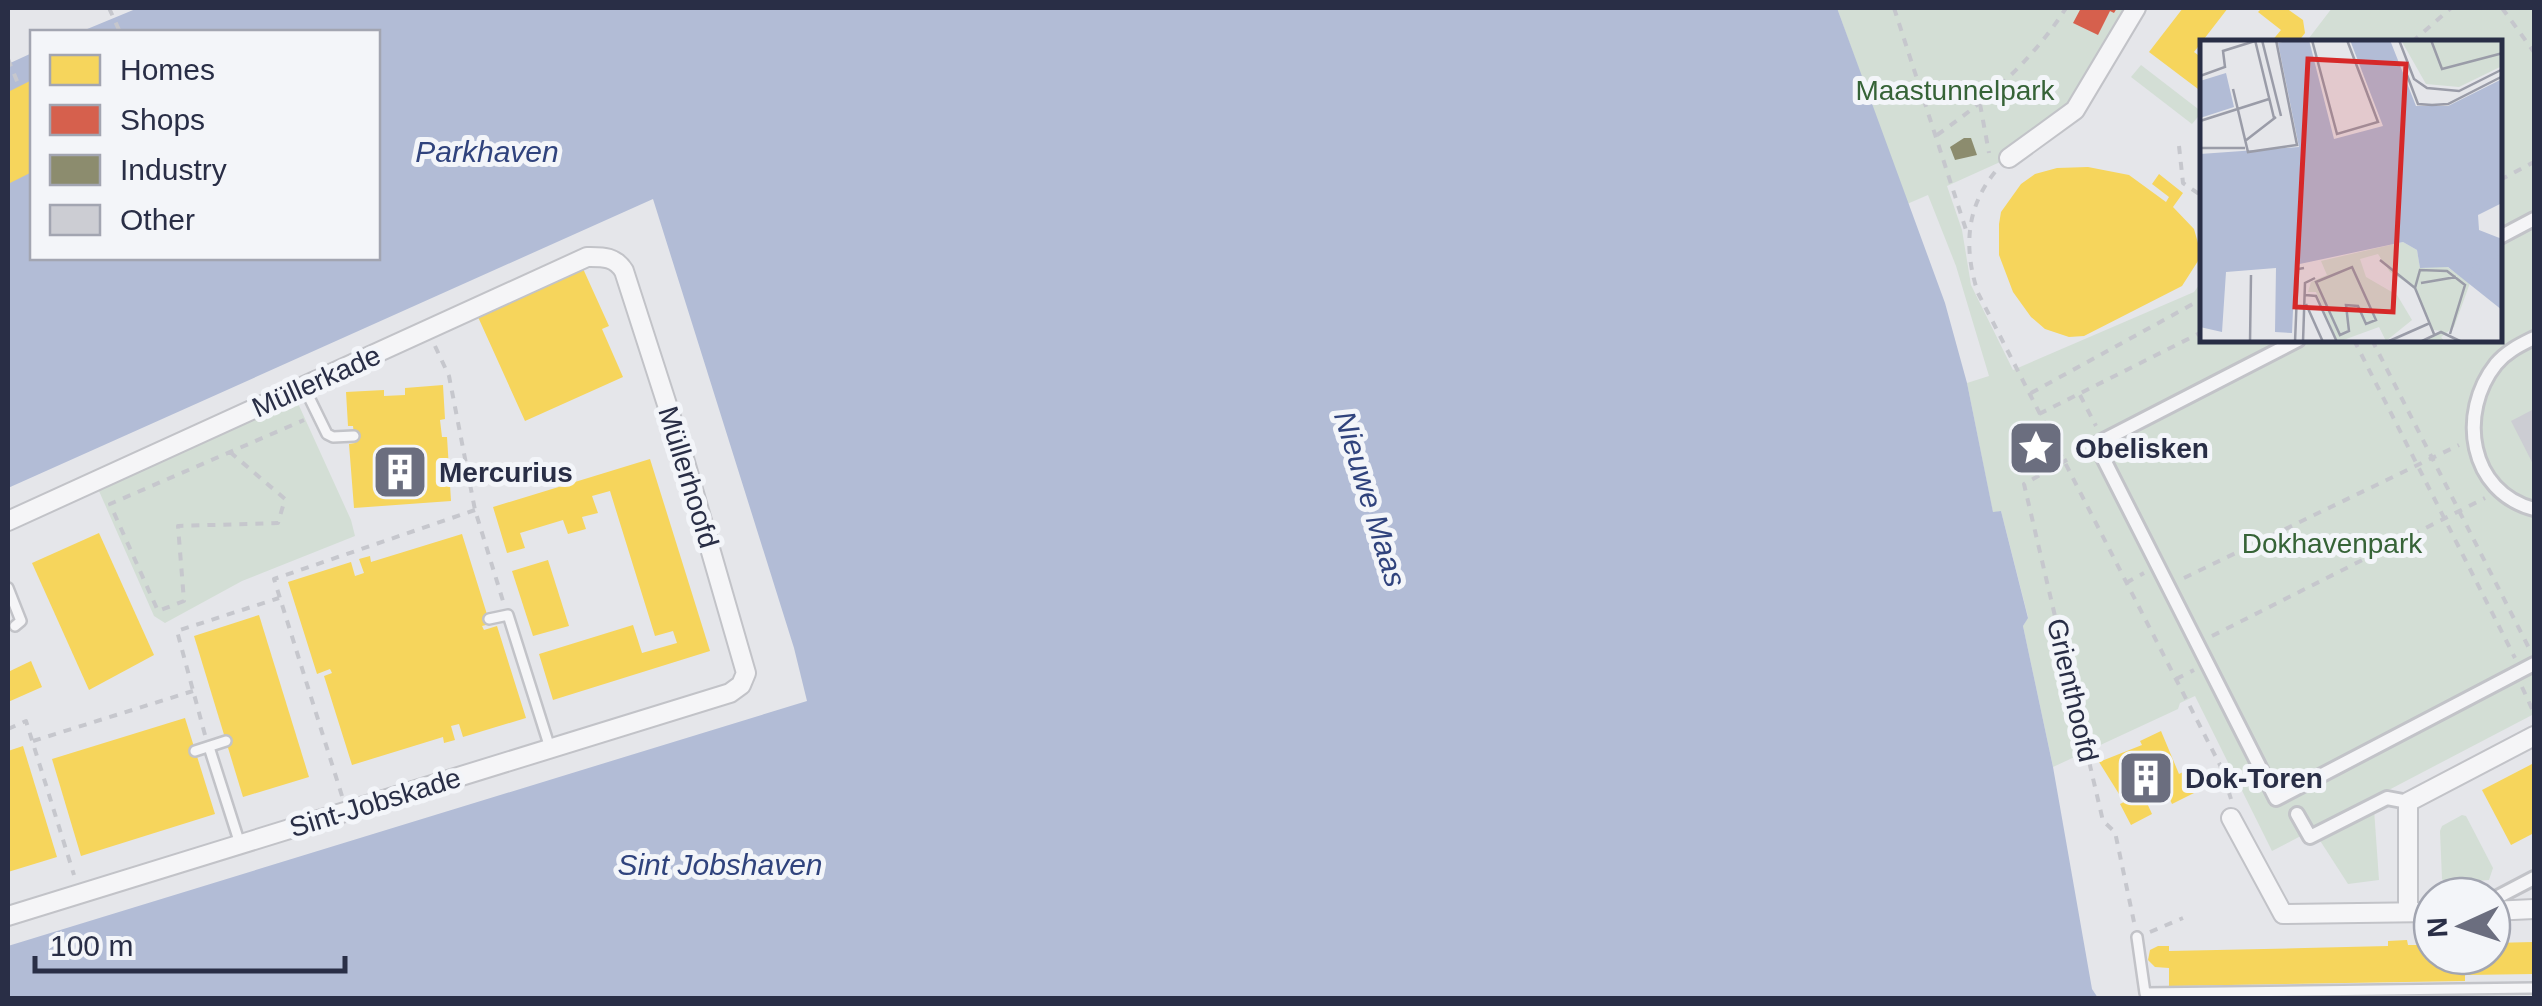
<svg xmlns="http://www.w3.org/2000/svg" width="2542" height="1006" font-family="Helvetica,sans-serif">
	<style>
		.green { fill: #d3ded5 }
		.water { fill: #b2bcd6 }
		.homes { fill: #f6d55c }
		.shops { fill: #d6604d }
		.industry { fill: #8c8c6e }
		.building { fill: #cccdd3 }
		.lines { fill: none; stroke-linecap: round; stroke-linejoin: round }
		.service-casing { stroke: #c2c3c8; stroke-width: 14 }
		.pedestrian-casing { stroke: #c2c3c8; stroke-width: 18 }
		.minor-casing { stroke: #c2c3c8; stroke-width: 22 }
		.path { stroke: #c6c7cd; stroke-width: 4; stroke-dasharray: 8 8; stroke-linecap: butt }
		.service { stroke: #f5f5f7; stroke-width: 9 }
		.pedestrian { stroke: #f5f5f7; stroke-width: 12 }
		.minor { stroke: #f5f5f7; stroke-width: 18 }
		.labels { text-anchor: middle; stroke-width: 10; stroke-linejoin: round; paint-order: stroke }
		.park-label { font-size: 28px; fill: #366337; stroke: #f3f5f9 }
		.street-label { font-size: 28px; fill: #292e46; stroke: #f3f5f9 }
		.poi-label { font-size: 28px; font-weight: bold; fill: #292e46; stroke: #f3f5f9; text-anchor: start }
		.water-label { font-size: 30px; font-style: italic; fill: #30437d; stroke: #f3f5f9 }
		.inset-river { fill: none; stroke: #b2bcd6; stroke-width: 5 }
		.inset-road { fill: none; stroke: #9a9ca8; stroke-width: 2.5 }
		.view { fill: #d62828; fill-opacity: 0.15; stroke: #d62828; stroke-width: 5 }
		.inset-edge { fill: none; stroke: #292e46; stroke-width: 5 }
	</style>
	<rect width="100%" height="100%" fill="#e5e6ea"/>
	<g class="green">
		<path d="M1837 8H2136L2094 83 2009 158 1947 186 1962 230 1971 285 2013 370 2194 292 2202 281V340H2500V42H2306L2332 8H2534V714L2272 851 2195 696 2180 703 2178 709 2053 767 2023 626 2028 617 2001 511 1993 513 1967 383 1989 376 1956 266 1928 195 1907 204Z"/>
		<path d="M2141 65 2202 112 2192 124 2131 77Z"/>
		<path d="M296 399 351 520 355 536 242 581 165 623 154 616 99 491Z"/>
		<path d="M2374 809 2379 880 2348 884 2319 839Z"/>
		<path d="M2462 815 2466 816 2493 868 2489 880 2446 883 2442 879 2440 831 2442 826Z"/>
	</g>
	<path class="water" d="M138 8H1837L1945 303 1967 383 1993 512 2001 511 2028 618 2023 626 2053 767 2092 989 2098 998H8V946L807 701 794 648 653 199 8 488V64L32 53V258H378V32H80Z"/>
	<g class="homes">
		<path d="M2183 8H2228L2194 52 2198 55 2202 50V92L2149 52Z"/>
		<path d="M2262 8H2286L2303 20 2305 33 2298 42H2271L2281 30 2258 12Z"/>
		<path d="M32 80V172L8 184V92Z"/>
		<path d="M2088 167 2129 175 2166 202 2169 197 2152 184 2159 174 2183 193 2173 207 2194 229 2200 250 2198 261 2182 286 2084 336 2069 337 2045 329 2031 317 2013 292 1999 255V224L2001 212 2021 184 2035 174 2057 168Z"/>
		<path d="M580 262 609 326 602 329 623 377 525 421 478 317 505 304 502 297Z"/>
		<path d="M443 385 445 419 440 420 442 437H447L451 501 354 508 349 444 355 443 353 426H348L346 392 384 390V396L405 395V388Z"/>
		<path d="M650 459 710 651 553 700 539 654 633 625 642 653 677 643 673 631 655 636 610 491 592 496 598 513 582 517 586 529 568 534 563 520 520 533 525 548 507 553 493 507Z"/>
		<path d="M99 533 154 655 89 690 32 563Z"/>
		<path d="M462 534 490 624 482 626 484 630 497 626 526 718 463 737 459 724 451 726 455 740 444 743 443 737 352 765 324 676 332 673 330 669 317 674 288 582 351 562 355 576 364 573 359 559 370 556 371 562Z"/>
		<path d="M548 560 569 626 533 636 512 571Z"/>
		<path d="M259 615 309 777 243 797 194 636Z"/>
		<path d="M31 661 42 687 8 702V672Z"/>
		<path d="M185 718 215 814 81 856 52 759Z"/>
		<path d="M2161 731 2179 774 2183 772 2194 793 2172 804 2167 793 2147 803 2152 814 2131 825 2120 804 2124 802 2099 762 2142 745 2140 741Z"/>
		<path d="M23 746 57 857 8 872V751Z"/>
		<path d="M2534 763V833L2511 845 2482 790Z"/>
		<path d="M2407 940 2408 945H2432V956H2492V943L2534 942V974L2465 975V981L2169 986V968L2155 967 2148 960 2150 950 2158 946H2169V951L2305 948 2388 946V941Z"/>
	</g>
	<path class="shops" d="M2081 8H2117L2114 13 2110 11 2098 35 2073 23Z"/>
	<path class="industry" d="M1964 138H1971L1977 155 1955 160 1950 147Z"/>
	<path class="building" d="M2534 409V466L2511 421Z"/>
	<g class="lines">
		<g class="service-casing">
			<g id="service">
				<path d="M304 387 327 434 333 437 354 436"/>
				<path d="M8 588 21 621 15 626"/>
				<path d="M489 619 508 615 550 748"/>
				<path d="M209 747 240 844"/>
				<path d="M195 751 226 741"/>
				<path d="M2137 937 2145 993 2534 988"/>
			</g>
		</g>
		<g class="pedestrian-casing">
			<g id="pedestrian">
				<path d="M2500 237 2534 219"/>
				<path d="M2534 338C2520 345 2507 351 2496 364 2457 413 2469 492 2534 509"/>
				<path d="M2298 340 2096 444 2276 799 2534 664"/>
				<path d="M2297 814 2310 837 2387 798 2408 802"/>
				<path d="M2492 900 2534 878"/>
			</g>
		</g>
		<g class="minor-casing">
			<g id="minor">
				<path d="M2009 158 2075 110 2136 8"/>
				<path d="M8 521 587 257C602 257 615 256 624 271L681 448 746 673 741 685 730 693 8 916"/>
				<path d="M2231 818 2283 914 2432 912"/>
				<path d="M2492 911 2534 909"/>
				<path d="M2408 912V802L2534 736"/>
			</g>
		</g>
		<g class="path">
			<path d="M109 8 120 32"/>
			<path d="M1894 8 1968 236"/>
			<path d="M2502 8 2534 52"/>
			<path d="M2412 42 2451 8"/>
			<path d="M8 59 19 86"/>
			<path d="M1980 104 1989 153"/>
			<path d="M1937 135C1987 100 2033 60 2066 8"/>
			<path d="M2179 146 2183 183 2202 196"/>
			<path d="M1995 172C1965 209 1964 250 1978 293L2220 765 2231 799"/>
			<path d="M2500 180 2534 162"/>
			<path d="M2354 340 2515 658"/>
			<path d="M2372 340 2530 650"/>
			<path d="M435 346 449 376 475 510 503 601"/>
			<path d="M2031 393 2202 299"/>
			<path d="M2080 395 2096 426"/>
			<path d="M2039 414 2202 332"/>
			<path d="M230 452 285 499 278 523 178 526 184 601 158 611 110 504 304 420"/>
			<path d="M2081 452 2024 484 2103 821 2115 832 2134 922"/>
			<path d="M2184 578 2459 445"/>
			<path d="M2126 583 2144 573"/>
			<path d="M2212 636 2485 498"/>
			<path d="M2176 679 2194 670"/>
			<path d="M2522 687 2534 713"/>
			<path d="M8 729 26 721 74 875"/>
			<path d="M205 735 177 631 279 598"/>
			<path d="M33 741 193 691"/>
			<path d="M342 796 274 579 475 510"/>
			<path d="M2150 932 2183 918"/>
		</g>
		<use href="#service" class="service"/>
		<use href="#pedestrian" class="pedestrian"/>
		<use href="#minor" class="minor"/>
	</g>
	<defs>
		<g id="sight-square" transform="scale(2.875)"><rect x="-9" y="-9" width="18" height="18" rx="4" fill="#6b6e7f" stroke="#f3f5f9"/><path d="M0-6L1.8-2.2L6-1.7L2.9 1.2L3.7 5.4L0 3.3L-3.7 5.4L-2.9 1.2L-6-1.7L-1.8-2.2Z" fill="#fff"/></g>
		<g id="building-square" transform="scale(2.875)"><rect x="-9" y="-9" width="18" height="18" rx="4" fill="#6b6e7f" stroke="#f3f5f9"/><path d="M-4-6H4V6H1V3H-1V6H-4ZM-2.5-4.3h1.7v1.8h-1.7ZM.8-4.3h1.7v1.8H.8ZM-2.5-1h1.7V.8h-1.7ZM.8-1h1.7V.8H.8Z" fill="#fff"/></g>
	</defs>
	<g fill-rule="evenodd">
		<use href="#sight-square" x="2036" y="448"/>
		<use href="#building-square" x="400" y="472"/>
		<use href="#building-square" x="2146" y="778"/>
	</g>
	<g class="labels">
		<g class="park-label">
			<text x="1955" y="100">Maastunnelpark</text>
			<text x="2332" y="553">Dokhavenpark</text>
		</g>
		<g class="street-label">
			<text transform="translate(316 381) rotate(-24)" y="10">Müllerkade</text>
			<text transform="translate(689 477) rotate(73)" y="10">Müllerhoofd</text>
			<text transform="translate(2073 690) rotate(77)" y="10">Grienthoofd</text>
			<text transform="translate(375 802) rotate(-17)" y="10">Sint-Jobskade</text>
		</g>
		<g class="poi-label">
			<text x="2075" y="458">Obelisken</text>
			<text x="439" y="482">Mercurius</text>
			<text x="2185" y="788">Dok-Toren</text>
		</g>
		<g class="water-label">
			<text x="487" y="162">Parkhaven</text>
			<text transform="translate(1370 499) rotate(73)" y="10">Nieuwe Maas</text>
			<text x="720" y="875">Sint Jobshaven</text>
		</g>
	</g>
	<g transform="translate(2200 40)">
		<rect width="302" height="302" fill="#e5e6ea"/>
		<path d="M201 0H302V26L259 47 226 44ZM203 202 217 210 220 228 246 226 270 243 254 287 241 297 245 302H225L242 291 233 290 215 248 190 232 178 214 160 219 166 237 197 255 212 280 186 301 179 287 138 302 116 252H108L111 242 127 235 121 221Z" fill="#d3ded5"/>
		<path d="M91 0H109L134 99 183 86 150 0H190L216 66H248L302 39V163L278 175 279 190 302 199V270L248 227 220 228 217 210 203 202 95 225 92 293 75 292 76 228 26 232 22 292 0 287V114L99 107 78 3ZM26 33 34 67 0 78V41Z" fill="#b2bcd6"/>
		<path class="inset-river" d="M269 234 302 209"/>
		<path class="inset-road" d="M55 0 74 78M62 0 81 76M112 0 137 94 178 82 147 0M199 0 214 39 227 48 259 51 303 29M231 0 242 29 303 13M207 35 218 64 232 65 248 64 303 36M0 36 25 27 23 11 55 1M33 49 48 112 97 105 76 0M0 81 69 59M45 101 76 77M0 108H45M180 220 215 248M152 227 176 280 166 284 158 266 146 265 149 291 140 295 116 242ZM221 243 256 237M105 255 116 256 137 302M106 264 123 302M234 294 215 248 220 230 247 231 265 245 250 294M50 302 51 235M95 302 98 229 104 228M103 302 105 243 115 238M187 302 230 283M220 302 241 292 262 302"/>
		<path class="view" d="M108 19 206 24 193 272 95 267Z"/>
		<rect width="302" height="302" class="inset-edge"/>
	</g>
	<rect width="2542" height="1006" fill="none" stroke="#292e46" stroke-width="20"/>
	<rect x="30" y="30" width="350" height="230" fill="#f3f5f9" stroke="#a2a5b1" stroke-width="2.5"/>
	<rect x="50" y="55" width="50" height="30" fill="#f6d55c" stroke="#a2a5b1" stroke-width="2.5"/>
	<text x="120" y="80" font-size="30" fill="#292e46">Homes</text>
	<rect x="50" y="105" width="50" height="30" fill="#d6604d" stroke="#a2a5b1" stroke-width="2.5"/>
	<text x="120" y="130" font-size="30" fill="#292e46">Shops</text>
	<rect x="50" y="155" width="50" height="30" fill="#8c8c6e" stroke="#a2a5b1" stroke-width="2.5"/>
	<text x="120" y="180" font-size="30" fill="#292e46">Industry</text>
	<rect x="50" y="205" width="50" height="30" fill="#cccdd3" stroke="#a2a5b1" stroke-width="2.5"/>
	<text x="120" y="230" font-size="30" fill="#292e46">Other</text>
	<g transform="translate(2462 926) rotate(267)"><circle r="48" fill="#f3f5f9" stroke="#a2a5b1" stroke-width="2.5"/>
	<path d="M0-8L18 38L0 25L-18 38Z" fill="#6b6e7f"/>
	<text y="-15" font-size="28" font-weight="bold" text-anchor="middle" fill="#292e46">N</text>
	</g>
	<path d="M35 956v15h310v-15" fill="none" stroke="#292e46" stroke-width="5"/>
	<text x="50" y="956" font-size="30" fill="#292e46" stroke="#f3f5f9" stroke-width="8" paint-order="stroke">100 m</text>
</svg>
